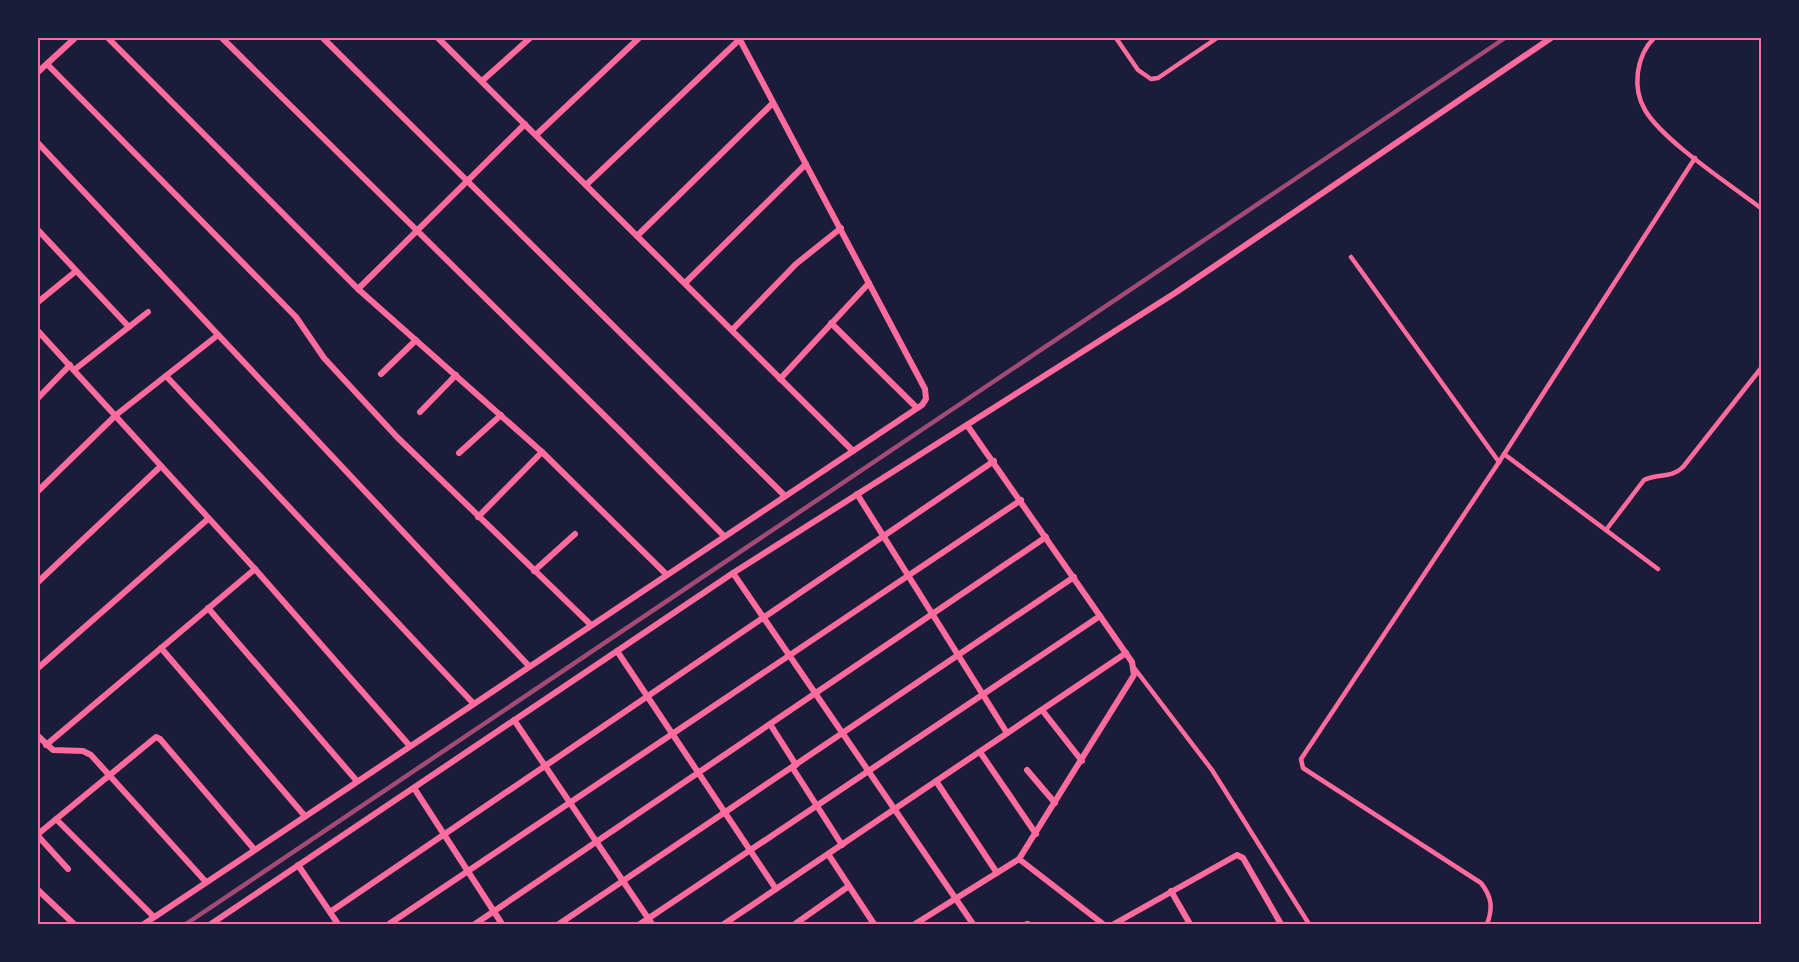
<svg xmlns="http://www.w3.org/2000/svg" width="1799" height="962" font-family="'Nunito Sans',sans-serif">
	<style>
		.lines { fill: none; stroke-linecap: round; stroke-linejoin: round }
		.service { stroke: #ff6b9d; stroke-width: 4.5 }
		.minor { stroke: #ff6b9d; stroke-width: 6 }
		.rail { stroke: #a44b75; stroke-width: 4.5 }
		.neatline { fill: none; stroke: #ff6b9d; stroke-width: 2 }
	</style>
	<rect width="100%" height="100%" fill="#1b1b3a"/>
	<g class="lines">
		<g class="service">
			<path d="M1116 38 1138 70 1151 79 1158 78 1217 38"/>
			<path d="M1654 38C1636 56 1632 88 1645 110 1663 141 1731 185 1762 209"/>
			<path d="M1351 257 1499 462"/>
			<path d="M1504 454 1658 569"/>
			<path d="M1606 530 1644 480C1658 473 1671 479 1683 467L1762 367"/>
			<path d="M1135 669 1212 770 1309 924"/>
			<path d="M1487 924C1493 908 1492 897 1481 883L1303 768 1301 759 1499 462 1695 158"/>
		</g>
		<g class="minor">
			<path d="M108 38 358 289 542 452 666 574"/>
			<path d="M222 38 621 432 724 536"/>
			<path d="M323 38 785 496"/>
			<path d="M438 38 853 451"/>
			<path d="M47 64 296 317 324 358 397 437 591 625"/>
			<path d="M38 72 75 38"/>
			<path d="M482 81 530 38"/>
			<path d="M536 135 639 38"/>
			<path d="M38 143 529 666"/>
			<path d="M586 185 740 39"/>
			<path d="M38 230 129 327"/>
			<path d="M637 236 773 103"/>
			<path d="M685 283 806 164"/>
			<path d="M358 289 525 124"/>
			<path d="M38 302 76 271"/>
			<path d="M831 323 917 408"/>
			<path d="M732 330 796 264 841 228"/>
			<path d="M38 331 255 569 409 745"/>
			<path d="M74 370 148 312"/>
			<path d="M381 374 416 340"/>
			<path d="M166 376 473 703"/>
			<path d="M780 379 869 283"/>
			<path d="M38 398 70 365"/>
			<path d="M420 412 456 375"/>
			<path d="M459 453 501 415"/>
			<path d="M38 491 116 415 218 335"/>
			<path d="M857 494 1007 733"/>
			<path d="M478 517 542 452"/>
			<path d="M534 571 575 534"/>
			<path d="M733 573 973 924"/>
			<path d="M38 582 161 466"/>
			<path d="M208 608 356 780"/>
			<path d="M161 648 304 815"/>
			<path d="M617 651 776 889"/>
			<path d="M38 668 208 519"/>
			<path d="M1042 710 1082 761"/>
			<path d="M514 720 652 924"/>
			<path d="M770 724 796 765"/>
			<path d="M38 736 53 750 83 751 91 755 206 882"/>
			<path d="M46 745 255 569"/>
			<path d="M980 752 1036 834"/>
			<path d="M792 767 842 845"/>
			<path d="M1027 770 1055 803"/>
			<path d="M936 781 997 873"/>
			<path d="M414 788 502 924"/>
			<path d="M56 819 154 917"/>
			<path d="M38 834 156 737 160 739 254 849"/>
			<path d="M38 836 68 869"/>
			<path d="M828 854 874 924"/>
			<path d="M1019 859 1103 924"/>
			<path d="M298 865 338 924"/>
			<path d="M38 890 74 924"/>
			<path d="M1171 891 1190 924"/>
			<path d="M330 912 994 461"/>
			<path d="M144 924 922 405 926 399 925 389 739 38"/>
			<path d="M211 924 733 573 1175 293 1551 38"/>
			<path d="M389 924 1021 500"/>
			<path d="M475 924 1046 537"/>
			<path d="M559 924 1074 577"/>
			<path d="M640 924 1100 616"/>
			<path d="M724 924 1126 653"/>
			<path d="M795 924 849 886"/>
			<path d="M915 924 1019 859 1134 675 1132 662 967 425"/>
			<path d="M1027 924H1028"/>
			<path d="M1114 924 1237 855 1243 858 1281 924"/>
		</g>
		<path class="rail" d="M186 924 1505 38"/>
	</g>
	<rect width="1799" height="962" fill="none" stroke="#1b1b3a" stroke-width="78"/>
	<rect x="39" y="39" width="1721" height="884" class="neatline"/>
</svg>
